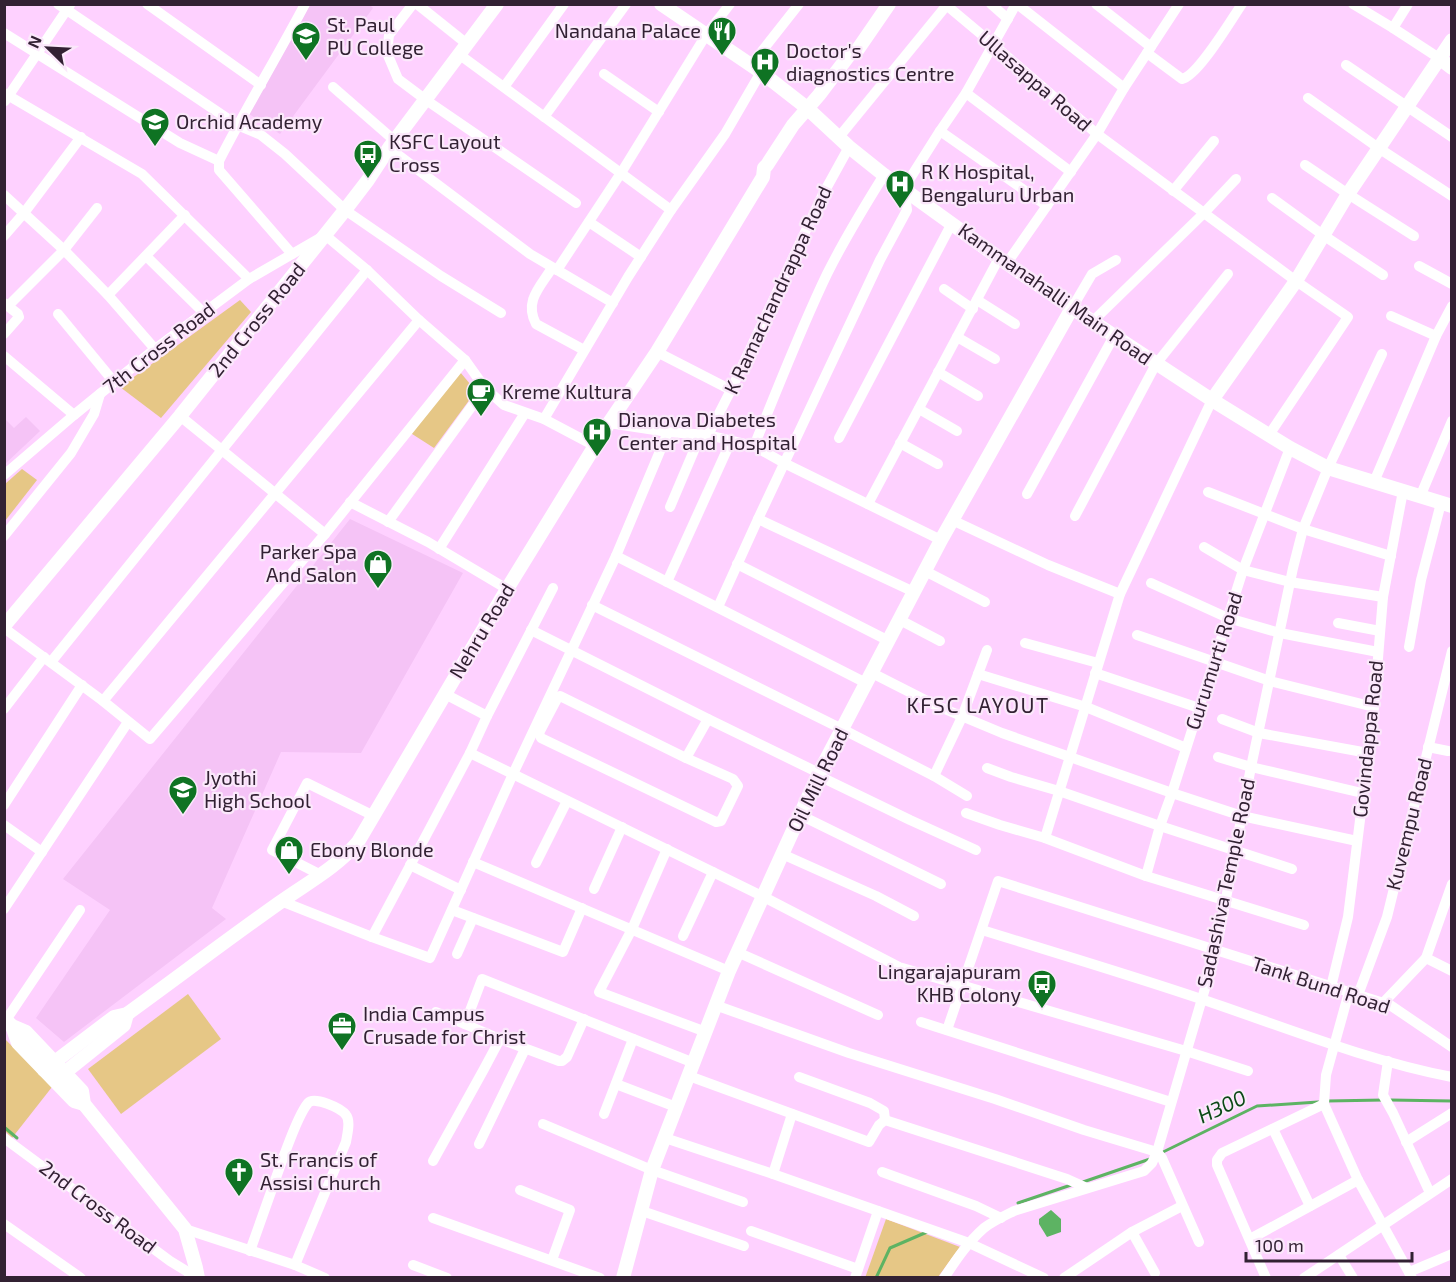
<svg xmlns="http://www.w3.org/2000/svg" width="1456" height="1282" font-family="'Exo 2',sans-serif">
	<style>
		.built { fill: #f5c3f6 }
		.green { fill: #e6c786 }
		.water { fill: #5db363 }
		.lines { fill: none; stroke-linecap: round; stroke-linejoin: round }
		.stream { stroke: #5db363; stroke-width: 3 }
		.street { stroke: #fff; stroke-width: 10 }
		.secondary { stroke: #fff; stroke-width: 14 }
		.labels { text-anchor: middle; stroke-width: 4.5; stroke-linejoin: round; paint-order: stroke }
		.poi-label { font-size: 20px; fill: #322133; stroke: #fbe8fb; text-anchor: start }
		.street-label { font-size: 20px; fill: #322133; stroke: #fbe8fb }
		.neighbourhood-label { font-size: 21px; letter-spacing: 1.5px; fill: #322133; stroke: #fbe8fb }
		.water-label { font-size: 21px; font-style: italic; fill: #0a4915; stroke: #fbe8fb }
	</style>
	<rect width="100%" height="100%" fill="#fed1ff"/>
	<g class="built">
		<path d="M369 4 373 8 280 134 249 114 310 5Z"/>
		<path d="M26 417 40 431 5 464V419L14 428Z"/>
		<path d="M350 519 463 573 361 753 281 752 212 908 226 919 64 1042 36 1018 110 910 63 879Z"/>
	</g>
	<g class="green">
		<path d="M240 300 251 312 161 418 120 387Z"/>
		<path d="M460 372 476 391 434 448 409 432Z"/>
		<path d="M22 469 37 480 5 521V484Z"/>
		<path d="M188 994 221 1039 121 1114 88 1069Z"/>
		<path d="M4 1038 52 1087 12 1138 5 1131Z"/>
		<path d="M886 1219 960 1247 938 1277 865 1278Z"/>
	</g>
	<path class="water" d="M1051 1210 1061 1219V1232L1047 1237 1039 1224V1219Z"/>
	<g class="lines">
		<g class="stream">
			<path d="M1390 1100 1452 1101"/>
			<path d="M1327 1101 1384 1100"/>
			<path d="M4 1127 17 1138"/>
			<path d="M1161 1153 1257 1106 1318 1102"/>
			<path d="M1083 1182 1150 1159"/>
			<path d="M1018 1203 1071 1185"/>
			<path d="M876 1278 890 1248 927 1232"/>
		</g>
		<g class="street">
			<path d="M58 4 237 125 261 135 285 154 345 210 441 276 501 313"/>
			<path d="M147 4 261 85"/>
			<path d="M413 4 389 35 387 53 398 79 426 100 576 203"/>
			<path d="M417 4 467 44"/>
			<path d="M945 4 994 45 1097 134 1296 281 1348 317 1269 435"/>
			<path d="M991 4 1008 19"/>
			<path d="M1017 4 1124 88"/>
			<path d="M1096 4 1151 47"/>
			<path d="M1353 4 1393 28 1439 58"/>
			<path d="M1393 28 1408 4"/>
			<path d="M4 33 180 143 219 161"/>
			<path d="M1147 53 1182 79C1198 76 1231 20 1242 4"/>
			<path d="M460 55 671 210"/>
			<path d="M751 65 799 4"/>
			<path d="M1346 65 1452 137"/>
			<path d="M604 74 659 112"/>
			<path d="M333 87 395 141"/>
			<path d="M504 87 564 4"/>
			<path d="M4 93 142 174 249 279"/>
			<path d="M966 93 1071 172"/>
			<path d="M1308 98 1380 149 1452 196"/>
			<path d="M5 101 70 5"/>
			<path d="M544 117 626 4"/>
			<path d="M940 131 1047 206"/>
			<path d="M839 137 946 6"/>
			<path d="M389 148 530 254 613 303"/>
			<path d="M1305 165 1348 194 1414 236"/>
			<path d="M1173 191 1214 141"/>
			<path d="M4 195 64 250 108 295 155 349"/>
			<path d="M1272 198 1323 235 1383 275"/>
			<path d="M589 222 641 257"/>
			<path d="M4 236 24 213 81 137"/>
			<path d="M292 254 219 170V161C246 108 277 57 305 4"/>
			<path d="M146 256 204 313"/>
			<path d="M1007 263 1097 134 1124 88 1179 4"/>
			<path d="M1419 266 1452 284"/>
			<path d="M552 268C540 287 524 301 536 324L584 350"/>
			<path d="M557 270 621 173 706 35 730 4"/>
			<path d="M944 289 973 309"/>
			<path d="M108 295 185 215"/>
			<path d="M977 300 1015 324"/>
			<path d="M4 303 18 314 19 317 4 334"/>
			<path d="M8 306 64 250 97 208"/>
			<path d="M1072 308 1092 274 1116 260"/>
			<path d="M58 314 114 382"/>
			<path d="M1391 316 1436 336"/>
			<path d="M1092 322 1203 214 1236 179"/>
			<path d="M957 337 995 359"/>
			<path d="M657 352 731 390"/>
			<path d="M4 356 74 415"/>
			<path d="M938 372 978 396"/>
			<path d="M919 409 957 431"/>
			<path d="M180 416 325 534"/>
			<path d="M544 419 628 277 671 210 725 134 761 72"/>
			<path d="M609 423 668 432 708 435 754 446 784 463 941 540"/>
			<path d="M708 435 731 390 822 196 849 147"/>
			<path d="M839 438 952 223"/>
			<path d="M900 443 938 464"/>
			<path d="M754 446C778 388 800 330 827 274 844 240 864 207 884 175"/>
			<path d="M4 475 74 415 155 349 249 279 325 235 367 270 419 320 465 360 485 388 504 405 544 419 595 446"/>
			<path d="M1374 482 1436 336 1452 306"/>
			<path d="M1208 492 1303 529 1391 556"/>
			<path d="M1027 494 1114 336"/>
			<path d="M1420 497 1452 421"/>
			<path d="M350 502 428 542 507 589"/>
			<path d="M868 504 999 258"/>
			<path d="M670 507 701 434"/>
			<path d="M1075 516 1156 364 1228 274"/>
			<path d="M758 519 914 592"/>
			<path d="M952 520 1048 565 1120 594"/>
			<path d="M388 522 485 388"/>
			<path d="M4 536 71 453 94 414 100 394"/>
			<path d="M1204 547 1243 570 1290 582 1383 597"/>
			<path d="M439 549 525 413"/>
			<path d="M616 556 866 683"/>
			<path d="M737 564 889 641"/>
			<path d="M925 571 985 602"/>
			<path d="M667 582 731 441"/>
			<path d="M1151 583 1228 618 1280 633 1378 652"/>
			<path d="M592 605 842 729 934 776 967 796"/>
			<path d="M718 607 758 519 880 260 907 210 904 188 940 131 966 93 1016 4"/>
			<path d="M900 620 940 641"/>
			<path d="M1338 623 1380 631"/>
			<path d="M4 628 103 701 150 739 325 534 465 360"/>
			<path d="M531 630 708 719 819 773"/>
			<path d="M1137 635 1270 681 1374 707"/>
			<path d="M1025 643 1098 663"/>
			<path d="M1409 647 1421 580 1441 503"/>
			<path d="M51 662 367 270"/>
			<path d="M872 673 935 705 1002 733 1172 793 1242 816 1357 841"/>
			<path d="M1095 673 1199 708"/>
			<path d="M978 674 1086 707 1186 748"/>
			<path d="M560 696 686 758 733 779 738 786 721 821 716 822 541 738 539 733 558 697Z"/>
			<path d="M103 701 419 320"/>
			<path d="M4 709 44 657"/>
			<path d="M487 716 553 588"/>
			<path d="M1222 719 1259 733 1368 753"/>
			<path d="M1428 747 1448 751"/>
			<path d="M470 753 762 896 899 967 1186 1051 1248 1071"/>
			<path d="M1218 757 1251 767 1362 793"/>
			<path d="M686 758 708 719"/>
			<path d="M987 768 1011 777 1059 791 1160 826 1292 869"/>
			<path d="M819 776 910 820 976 850"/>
			<path d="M934 776 962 717 987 650"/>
			<path d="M4 805 82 685"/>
			<path d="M966 813 1000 825 1045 838 1146 876 1304 925"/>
			<path d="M800 815 941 884"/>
			<path d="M4 825 42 852"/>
			<path d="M1045 838 1120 594 1212 400"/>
			<path d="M667 849 632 929 599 992 706 1032"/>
			<path d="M782 854 876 896 914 916"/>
			<path d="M473 862 729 971"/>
			<path d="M536 863 567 801"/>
			<path d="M410 865 461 890"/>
			<path d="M321 875 272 850 307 783 374 816"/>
			<path d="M1146 876 1160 826 1172 793 1243 570 1290 448"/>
			<path d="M594 889 622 827"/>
			<path d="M281 901 372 937 430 958 513 774 616 556 668 432"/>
			<path d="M4 909 128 722"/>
			<path d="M452 910 563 952 582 908"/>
			<path d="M982 930C1056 953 1130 975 1204 1000 1284 1027 1368 1061 1452 1077"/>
			<path d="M683 936 713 872"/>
			<path d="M372 937 470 753 487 716 445 694"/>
			<path d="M737 952 878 1015"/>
			<path d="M457 954 473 918"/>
			<path d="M1426 958 1452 971"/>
			<path d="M1331 987 1348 917 1374 707 1383 597 1403 491"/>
			<path d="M1349 992 1326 1075 1324 1104 1358 1180 1412 1278"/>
			<path d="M1358 995 1387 917 1452 651"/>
			<path d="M1383 1003 1426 958 1452 884"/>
			<path d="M715 1005 849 1053 995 1099 1084 1130 1157 1152 1162 1158 1199 1242"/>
			<path d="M436 1012 500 1039 559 1061H562L567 1057 584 1019"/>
			<path d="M6 1020 80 910"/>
			<path d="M921 1022 1171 1102"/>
			<path d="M465 1024 482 979 694 1063"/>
			<path d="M947 1030 998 881 1390 1005 1452 1047"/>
			<path d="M1388 1061 1383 1095 1393 1113 1430 1193"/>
			<path d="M689 1076 869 1142 879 1125 885 1120 1067 1179 1087 1188"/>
			<path d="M799 1077 870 1103 884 1111 885 1120"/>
			<path d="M616 1084 676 1107"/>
			<path d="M604 1114 633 1039"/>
			<path d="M543 1124 652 1170 743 1202"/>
			<path d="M1273 1129 1310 1206"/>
			<path d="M4 1138 170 1261 188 1272 190 1277"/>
			<path d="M665 1138 773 1174 969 1243 1044 1278"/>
			<path d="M1406 1142 1452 1113"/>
			<path d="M479 1144 525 1049"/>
			<path d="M433 1161 484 1069 500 1039"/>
			<path d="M882 1172 976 1206 1001 1218"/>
			<path d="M773 1174 792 1114"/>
			<path d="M520 1190 570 1210 552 1260"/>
			<path d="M642 1211 744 1246"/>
			<path d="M433 1218 600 1278"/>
			<path d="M4 1224 81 1278"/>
			<path d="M185 1229 295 1265 325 1278"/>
			<path d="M751 1231 858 1269"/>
			<path d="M1132 1232 1155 1273"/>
			<path d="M1250 1239 1358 1180"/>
			<path d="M250 1251C261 1220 272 1189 283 1158 289 1143 298 1115 308 1103 314 1096 341 1108 346 1115 351 1121 347 1135 346 1142L295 1265"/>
			<path d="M1339 1255 1353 1278"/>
			<path d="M413 1265 447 1278"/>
			<path d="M1409 1272 1452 1254"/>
			<path d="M855 1278 878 1211"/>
			<path d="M944 1278C956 1260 968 1242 984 1228 993 1221 1004 1216 1014 1211L1144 1171 1152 1163 1157 1152 1216 951 1251 767 1293 568 1303 529 1328 468 1382 354"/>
			<path d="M1064 1278 1132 1232 1182 1206"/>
			<path d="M1266 1278 1217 1165V1160L1222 1153 1324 1104"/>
			<path d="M1304 1278 1452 1179"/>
		</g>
		<g class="secondary">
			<path d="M661 4 761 72 807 108 849 147 884 175 999 258 1072 308 1212 400 1290 448 1328 468 1452 506"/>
			<path d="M1439 58 1452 68"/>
			<path d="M1212 400 1296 281 1348 194 1452 40"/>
			<path d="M4 626 180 416 345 210 368 180 389 148 497 4"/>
			<path d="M4 1018 12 1026 26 1032 82 1091 84 1104 185 1229 196 1268 198 1278"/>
			<path d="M12 1026 18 1043 74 1101 84 1104"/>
			<path d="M44 1070 114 1017 127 1014C178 977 228 939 279 903 307 883 336 868 358 842L507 589 609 423 657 352 763 177 764 168 767 165 793 125 819 95 850 54 856 52 889 4"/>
			<path d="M58 1078 124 1025 127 1014"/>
			<path d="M623 1278 652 1170 729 971 800 815 819 773 941 540 1072 308"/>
		</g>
	</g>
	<defs>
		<g id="restaurant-pin" transform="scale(1.5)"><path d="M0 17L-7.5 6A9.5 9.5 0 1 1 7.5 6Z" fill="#0f7323" stroke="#fbe8fb"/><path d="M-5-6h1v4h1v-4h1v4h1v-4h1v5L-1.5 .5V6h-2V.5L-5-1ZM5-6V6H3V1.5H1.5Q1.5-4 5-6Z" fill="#fff"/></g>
		<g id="university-pin" transform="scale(1.5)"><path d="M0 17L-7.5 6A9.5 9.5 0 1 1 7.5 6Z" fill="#0f7323" stroke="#fbe8fb"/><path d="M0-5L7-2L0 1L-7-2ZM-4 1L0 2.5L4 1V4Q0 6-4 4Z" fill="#fff"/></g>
		<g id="hospital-pin" transform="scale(1.5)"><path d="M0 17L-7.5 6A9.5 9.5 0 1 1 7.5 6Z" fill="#0f7323" stroke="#fbe8fb"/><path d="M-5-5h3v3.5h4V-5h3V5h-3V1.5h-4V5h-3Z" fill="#fff"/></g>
		<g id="school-pin" transform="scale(1.5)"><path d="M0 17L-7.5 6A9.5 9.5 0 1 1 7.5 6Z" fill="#0f7323" stroke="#fbe8fb"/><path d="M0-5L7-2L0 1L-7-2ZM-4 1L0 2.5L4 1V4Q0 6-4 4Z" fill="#fff"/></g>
		<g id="bus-pin" transform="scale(1.5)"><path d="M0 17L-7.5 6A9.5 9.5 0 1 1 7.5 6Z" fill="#0f7323" stroke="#fbe8fb"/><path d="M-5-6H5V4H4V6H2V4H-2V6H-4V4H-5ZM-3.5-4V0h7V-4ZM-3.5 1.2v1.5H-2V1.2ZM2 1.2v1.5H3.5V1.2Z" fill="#fff"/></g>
		<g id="cafe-pin" transform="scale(1.5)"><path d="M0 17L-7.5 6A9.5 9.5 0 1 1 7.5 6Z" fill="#0f7323" stroke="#fbe8fb"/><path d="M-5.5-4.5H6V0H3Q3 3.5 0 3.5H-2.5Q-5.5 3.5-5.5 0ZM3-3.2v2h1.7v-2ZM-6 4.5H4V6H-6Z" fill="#fff"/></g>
		<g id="shop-pin" transform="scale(1.5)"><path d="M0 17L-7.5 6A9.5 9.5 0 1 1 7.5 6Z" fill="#0f7323" stroke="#fbe8fb"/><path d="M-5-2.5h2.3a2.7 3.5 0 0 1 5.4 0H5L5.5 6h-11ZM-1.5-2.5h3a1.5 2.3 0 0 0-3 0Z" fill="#fff"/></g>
		<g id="office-pin" transform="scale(1.5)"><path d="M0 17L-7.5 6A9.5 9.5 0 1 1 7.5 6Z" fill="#0f7323" stroke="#fbe8fb"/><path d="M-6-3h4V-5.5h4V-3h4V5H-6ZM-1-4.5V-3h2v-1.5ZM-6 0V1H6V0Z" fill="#fff"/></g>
		<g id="church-pin" transform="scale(1.5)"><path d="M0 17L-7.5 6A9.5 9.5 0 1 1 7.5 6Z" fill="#0f7323" stroke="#fbe8fb"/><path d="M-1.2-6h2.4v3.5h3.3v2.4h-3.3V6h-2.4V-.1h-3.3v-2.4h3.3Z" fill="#fff"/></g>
	</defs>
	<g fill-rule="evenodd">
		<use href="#restaurant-pin" x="722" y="31"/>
		<use href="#university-pin" x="306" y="36"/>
		<use href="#hospital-pin" x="765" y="62"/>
		<use href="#school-pin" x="155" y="122"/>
		<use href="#bus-pin" x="368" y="154"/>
		<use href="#hospital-pin" x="900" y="184"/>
		<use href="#cafe-pin" x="481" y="392"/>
		<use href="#hospital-pin" x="597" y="432"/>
		<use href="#shop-pin" x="378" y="564"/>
		<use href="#school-pin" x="183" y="790"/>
		<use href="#shop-pin" x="289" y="850"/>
		<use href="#bus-pin" x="1042" y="984"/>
		<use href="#office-pin" x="342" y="1026"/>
		<use href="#church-pin" x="239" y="1172"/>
	</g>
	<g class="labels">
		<g class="poi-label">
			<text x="327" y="32">St. Paul<tspan x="327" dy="23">PU College</tspan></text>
			<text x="701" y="38" text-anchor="end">Nandana Palace</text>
			<text x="786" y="58">Doctor's<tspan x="786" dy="23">diagnostics Centre</tspan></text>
			<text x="176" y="129">Orchid Academy</text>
			<text x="389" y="149">KSFC Layout<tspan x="389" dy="23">Cross</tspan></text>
			<text x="921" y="179">R K Hospital,<tspan x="921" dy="23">Bengaluru Urban</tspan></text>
			<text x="502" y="399">Kreme Kultura</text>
			<text x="618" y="427">Dianova Diabetes<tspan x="618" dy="23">Center and Hospital</tspan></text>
			<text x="357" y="559" text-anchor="end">Parker Spa<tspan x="357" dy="23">And Salon</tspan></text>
			<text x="204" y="785">Jyothi<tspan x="204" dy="23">High School</tspan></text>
			<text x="310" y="857">Ebony Blonde</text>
			<text x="1021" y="979" text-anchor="end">Lingarajapuram<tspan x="1021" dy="23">KHB Colony</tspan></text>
			<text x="363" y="1021">India Campus<tspan x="363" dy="23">Crusade for Christ</tspan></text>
			<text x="260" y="1167">St. Francis of<tspan x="260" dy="23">Assisi Church</tspan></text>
		</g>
		<g class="street-label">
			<text transform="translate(1035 81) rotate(41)" y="7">Ullasappa Road</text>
			<text transform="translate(778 290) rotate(-65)" y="7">K Ramachandrappa Road</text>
			<text transform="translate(1055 294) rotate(35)" y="7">Kammanahalli Main Road</text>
			<text transform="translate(257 320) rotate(-51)" y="7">2nd Cross Road</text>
			<text transform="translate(159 348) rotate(-38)" y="7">7th Cross Road</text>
			<text transform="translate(482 631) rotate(-59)" y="7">Nehru Road</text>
			<text transform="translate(1214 661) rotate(-72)" y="7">Gurumurti Road</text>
			<text transform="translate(1368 739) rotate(-84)" y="7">Govindappa Road</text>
			<text transform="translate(818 780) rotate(-64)" y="7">Oil Mill Road</text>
			<text transform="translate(1409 824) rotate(-76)" y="7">Kuvempu Road</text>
			<text transform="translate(1226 883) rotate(-78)" y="7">Sadashiva Temple Road</text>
			<text transform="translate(1321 985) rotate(18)" y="7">Tank Bund Road</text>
			<text transform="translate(98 1207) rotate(37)" y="7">2nd Cross Road</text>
		</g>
		<g class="neighbourhood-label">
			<text x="978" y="713">KFSC LAYOUT</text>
		</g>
		<g class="water-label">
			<text transform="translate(1222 1107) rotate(-25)" y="7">H300</text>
		</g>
	</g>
	<rect width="1456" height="1282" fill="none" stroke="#322133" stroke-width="12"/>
	<g transform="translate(48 48) rotate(294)" stroke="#fbe8fb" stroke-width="4.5" paint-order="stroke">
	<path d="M0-4.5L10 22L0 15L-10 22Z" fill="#322133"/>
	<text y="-9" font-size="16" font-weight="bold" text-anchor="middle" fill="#322133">N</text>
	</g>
	<path d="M1246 1252v9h166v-9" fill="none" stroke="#322133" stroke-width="3"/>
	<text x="1255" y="1252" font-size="18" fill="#322133" stroke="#fbe8fb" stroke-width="4.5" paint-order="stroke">100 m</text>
</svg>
